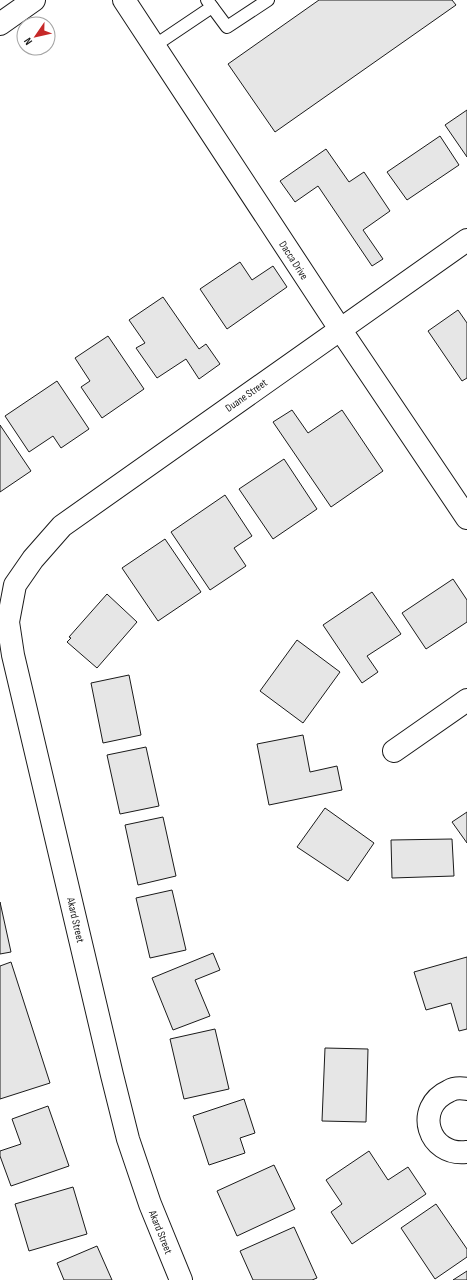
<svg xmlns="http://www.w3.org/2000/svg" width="467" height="1280" font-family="'Sofia Sans Condensed',sans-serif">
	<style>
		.building { fill: #e6e6e6; stroke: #1a1a1a }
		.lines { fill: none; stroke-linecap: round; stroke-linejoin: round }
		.service-casing { stroke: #1a1a1a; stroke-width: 14 }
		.minor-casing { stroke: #1a1a1a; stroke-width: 24 }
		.primary-casing { stroke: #1a1a1a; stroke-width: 24 }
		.service { stroke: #fff; stroke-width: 12 }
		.minor { stroke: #fff; stroke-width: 22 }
		.primary { stroke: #fff; stroke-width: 22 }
		.labels { text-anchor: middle; stroke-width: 3; stroke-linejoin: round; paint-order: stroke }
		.street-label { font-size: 11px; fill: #1a1a1a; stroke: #fff }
	</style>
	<rect width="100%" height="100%" fill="#fff"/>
	<g class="building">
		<path d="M319 0H452L456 5 275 132 228 64Z"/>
		<path d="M467 110V157L445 125Z"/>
		<path d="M440 136 459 165 407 200 387 172Z"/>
		<path d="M326 149 349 182 364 172 390 211 363 230 383 259 372 266 318 186 295 202 280 181Z"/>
		<path d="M240 262 252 280 273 266 287 287 227 329 200 289Z"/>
		<path d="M163 297 199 349 206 344 220 364 199 379 186 359 157 378 136 348 145 343 129 320Z"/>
		<path d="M458 310 467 323V378L462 381 428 331Z"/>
		<path d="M108 336 144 389 102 418 81 387 90 381 75 358Z"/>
		<path d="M57 381 89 429 61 448 53 436 29 452 5 416Z"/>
		<path d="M292 410 308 433 342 410 383 471 331 507 273 422Z"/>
		<path d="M0 425 31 471 0 492Z"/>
		<path d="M284 459 317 509 273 539 239 489Z"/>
		<path d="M225 495 252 536 234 548 246 566 210 590 171 532Z"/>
		<path d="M165 539 201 592 158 621 122 568Z"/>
		<path d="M453 579 467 600V622L426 649 402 613Z"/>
		<path d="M372 592 401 634 367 656 378 672 362 683 323 625Z"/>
		<path d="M107 594 137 622 97 668 67 642 71 638 69 637Z"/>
		<path d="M297 640 340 672 303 723 260 691Z"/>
		<path d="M129 675 141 735 103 743 91 683Z"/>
		<path d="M303 735 310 772 337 766 342 790 269 805 257 744Z"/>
		<path d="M146 747 159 806 120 814 107 755Z"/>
		<path d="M325 808 374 843 348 881 297 847Z"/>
		<path d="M467 812V843L452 822Z"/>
		<path d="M163 817 176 876 138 885 125 825Z"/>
		<path d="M452 839 454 876 392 878 391 840Z"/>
		<path d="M172 890 186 950 150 958 136 898Z"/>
		<path d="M0 902 11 952 0 954Z"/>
		<path d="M213 953 220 970 195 980 210 1016 173 1030 152 978Z"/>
		<path d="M467 957V1029L459 1031 451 1003 426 1010 414 972Z"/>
		<path d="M11 962 50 1083 0 1099V966Z"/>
		<path d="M215 1029 229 1089 184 1099 170 1039Z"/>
		<path d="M325 1048 368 1049 366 1122 322 1121Z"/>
		<path d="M244 1099 255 1133 240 1138 245 1153 209 1165 193 1116Z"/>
		<path d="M48 1106 69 1166 11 1186 0 1156V1151L21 1144 12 1119Z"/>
		<path d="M369 1151 388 1180 408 1167 426 1194 352 1244 331 1212 342 1204 326 1180Z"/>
		<path d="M274 1165 295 1209 237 1236 217 1191Z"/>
		<path d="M73 1187 87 1234 29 1251 15 1204Z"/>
		<path d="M436 1204 467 1249V1257L435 1279 401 1228Z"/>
		<path d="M294 1227 317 1278 312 1280H253L240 1251Z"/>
		<path d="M97 1246 112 1280H64L57 1263Z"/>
		<path d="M467 1271V1280H453Z"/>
	</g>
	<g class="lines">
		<g class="service-casing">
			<g id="service">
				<path d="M207 0 227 27 268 0"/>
				<path d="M154 46 212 7"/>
			</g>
		</g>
		<g class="minor-casing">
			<g id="minor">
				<path d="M124 0 340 329 467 518"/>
				<path d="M394 751 467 700"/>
				<path d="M467 1089C461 1088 454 1088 449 1091 413 1107 428 1157 467 1152"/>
				<path d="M181 1280 150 1204 128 1139 112 1075 13 655 8 622 15 585 33 559 62 526 467 240"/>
			</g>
		</g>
		<g class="primary-casing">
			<path id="primary" d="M0 24 34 0"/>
		</g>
		<use href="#service" class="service"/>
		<use href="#minor" class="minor"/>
		<use href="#primary" class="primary"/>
	</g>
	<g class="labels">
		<g class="street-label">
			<text transform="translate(294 260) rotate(57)" y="4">Dacca Drive</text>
			<text transform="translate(246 395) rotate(-35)" y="4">Duane Street</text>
			<text transform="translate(76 920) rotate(77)" y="4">Akard Street</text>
			<text transform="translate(161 1232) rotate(68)" y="4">Akard Street</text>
		</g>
	</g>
	<g transform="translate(36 36) rotate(236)"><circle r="19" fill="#ffffff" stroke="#a3a3a3"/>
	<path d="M0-3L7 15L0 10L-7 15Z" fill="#c62828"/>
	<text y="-6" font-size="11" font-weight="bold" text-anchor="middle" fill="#1a1a1a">N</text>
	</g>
</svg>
